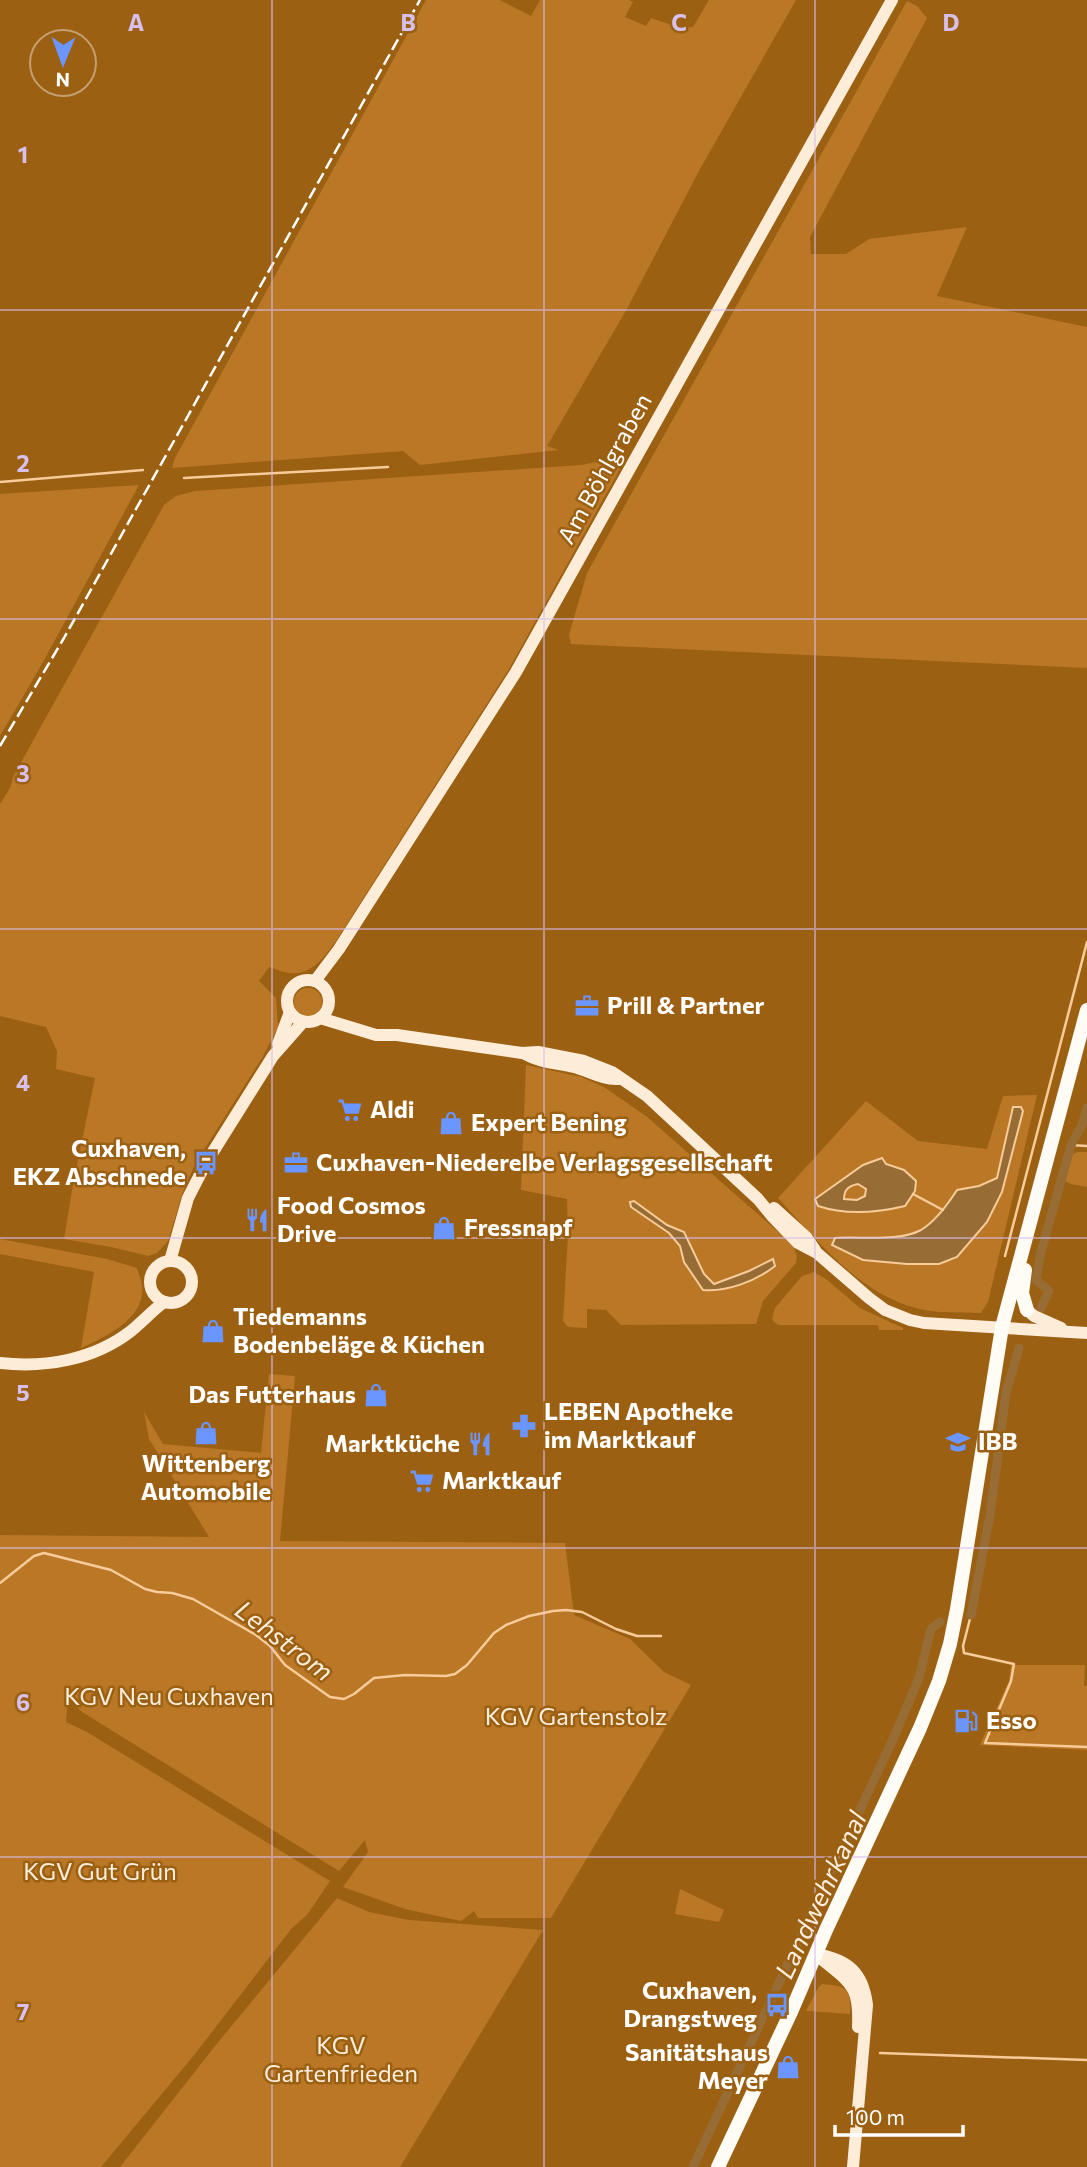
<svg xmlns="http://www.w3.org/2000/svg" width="1087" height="2167" font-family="Commissioner,sans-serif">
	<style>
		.green { fill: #ba7726; fill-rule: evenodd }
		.water { fill: #976d35; stroke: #f7cc9a; stroke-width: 2; fill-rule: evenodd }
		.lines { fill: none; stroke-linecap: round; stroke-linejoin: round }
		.stream { stroke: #f7cc9a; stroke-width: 2.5 }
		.canal { stroke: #976d35; stroke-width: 9 }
		.secondary { stroke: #fdedd8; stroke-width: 12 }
		.primary { stroke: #fffbf5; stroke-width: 14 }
		.rail { stroke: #fff; stroke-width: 2.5; stroke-dasharray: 12 5; stroke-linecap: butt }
		.grid { fill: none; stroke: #d7c0ec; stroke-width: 2; stroke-opacity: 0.55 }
		.labels { text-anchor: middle; stroke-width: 5; stroke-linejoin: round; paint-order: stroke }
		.street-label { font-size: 24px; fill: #fff; stroke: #9c6013 }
		.poi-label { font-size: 24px; font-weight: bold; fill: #fff; stroke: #9c6013; text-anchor: start }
		.park-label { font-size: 24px; fill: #feeedc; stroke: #9c6013 }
		.water-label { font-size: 26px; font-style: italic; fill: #fdeede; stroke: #9c6013 }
		.grid-label { font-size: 23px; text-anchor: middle; font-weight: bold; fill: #d7c0ec; stroke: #9c6013; stroke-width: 5; stroke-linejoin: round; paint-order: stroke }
	</style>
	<rect width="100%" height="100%" fill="#9c6013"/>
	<g class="green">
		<path d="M426 0H500L531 16 540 0H629L633 2 625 17 646 26 651 18 681 28 693 27 709 0H796L700 169 628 307 547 446 559 450 420 465 403 451 172 468 175 458Z"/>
		<path d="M907 1 917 6 927 18 810 237 811 254H846L869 239 967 227 937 296 1087 327V668L571 644 569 635 587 573Z"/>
		<path d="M617 458 625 460 509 669 338 938C326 954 314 975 291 973 284 973 276 969 269 967L259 981 276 998 278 1027 262 1058 195 1164 183 1192 168 1241 157 1253 148 1256 111 1247 64 1239 74 1179 95 1078 56 1069 57 1051 46 1027 0 1016V804L10 788 14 775 164 505 176 496 195 491 581 465Z"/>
		<path d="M139 485 42 664 0 736V494Z"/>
		<circle cx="308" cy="1002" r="14"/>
		<path d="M526 1065 581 1077 604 1087 646 1116 793 1245 797 1256 796 1263 763 1301 756 1324 621 1325 606 1310 587 1309V1328L568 1327 563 1321 568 1236 567 1199 521 1190Z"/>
		<path d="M1037 1095 988 1302 981 1313C959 1312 937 1314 916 1308 858 1293 817 1240 778 1198L866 1101 918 1141 987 1149 1003 1096ZM1013 1107H1021L987 1222 840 1250 835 1238C860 1236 899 1242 921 1230 936 1221 948 1204 957 1190L979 1186 997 1178Z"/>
		<path d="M1078 1152H1087V1187L1071 1184 1065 1181 1072 1154Z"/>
		<path d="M0 1239 107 1259 137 1268C139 1276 144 1285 142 1295 138 1322 103 1338 81 1348L94 1272 0 1254Z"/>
		<path d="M814 1272 826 1279 860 1308 903 1328V1330H879L878 1325H779L774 1322 772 1319 775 1308 802 1276Z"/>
		<path d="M269 1374 295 1376 280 1541 565 1543 574 1615 630 1639 664 1672 691 1685 551 1918H478L474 1911 461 1921 405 1909 343 1887 368 1852 365 1840 339 1871 82 1712 68 1698 66 1722 87 1732 330 1881 307 1915 292 1928 195 2054 101 2167H0V1535L209 1537 149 1439 144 1412 163 1444 261 1453Z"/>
		<path d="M1011 1665H1085L1084 1686H1087V1750L980 1745 1009 1681Z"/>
		<path d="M680 1889 724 1910 719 1922 675 1914Z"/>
		<path d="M337 1898 369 1912 409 1920 543 1930 400 2167H120L215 2046Z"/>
		<path d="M822 1984C847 1986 851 1988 850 2014L806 2011 818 1988Z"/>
	</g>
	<g class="water">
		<path d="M1013 1107H1021L1023 1111 1002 1192 987 1222 957 1257 939 1264H907L863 1260 832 1245 835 1238C860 1236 899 1242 921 1230 936 1221 948 1204 957 1190L979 1186 997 1178Z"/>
		<path d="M882 1158 886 1164 904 1170 916 1181 915 1191 905 1206C876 1213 845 1215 818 1206L815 1199 863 1165ZM858 1184 866 1189 865 1196 857 1200 844 1199C844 1189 849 1186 858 1184Z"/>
		<path d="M634 1201 667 1225 684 1232 704 1274 714 1284 749 1271 773 1259 775 1266C756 1281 727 1292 703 1290L684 1262 680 1246 669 1233 631 1207 630 1202Z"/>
	</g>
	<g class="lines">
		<g class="stream">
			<path d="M184 478 388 467"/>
			<path d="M0 482 143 470"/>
			<path d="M1071 1145 1087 1146"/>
			<path d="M913 1194 943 1210"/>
			<path d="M1005 1256 1087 942"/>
			<path d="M0 1583 34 1556 44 1553 111 1570 145 1589 157 1592 172 1593 193 1599 256 1635 270 1646 285 1665 330 1697 344 1699 354 1694 374 1678 405 1675 446 1676 455 1674 467 1665 494 1633 506 1625 529 1616 553 1611 566 1610 582 1612 616 1629 637 1636H661"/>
			<path d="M971 1615 963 1646 964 1653 1014 1664 1011 1681 985 1743 1087 1747"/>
			<path d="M880 2053 1087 2060"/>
		</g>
		<g class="canal">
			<path d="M1041 1308 1049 1291 1036 1280 1041 1252 1071 1145 1082 1125 1087 1108"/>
			<path d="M971 1615 990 1515 1006 1393 1019 1348"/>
			<path d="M693 2167 894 1737 919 1678 931 1629 940 1622"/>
		</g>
		<g class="secondary">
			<circle cx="308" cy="1001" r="21"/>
			<path d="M315 981 339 949 516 672 892 0"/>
			<path d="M320 1018 376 1035H397L522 1053 538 1052 584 1061 612 1072 647 1096 758 1199 772 1216 798 1243 817 1253 869 1298 885 1310 910 1320 924 1323 1087 1333"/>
			<path d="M278 1044 290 1012"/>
			<path d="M525 1054C541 1063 557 1063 574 1067 589 1071 603 1080 618 1079"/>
			<path d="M774 1208 806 1237 815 1250"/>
			<path d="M170 1261 188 1198 206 1163 273 1056 303 1022"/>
			<circle cx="171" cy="1282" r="21"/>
			<path d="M1027 1310 1034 1316 1061 1328"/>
			<path d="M0 1363C45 1368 94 1360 131 1331 142 1322 152 1311 164 1302"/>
			<path d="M816 1954C848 1960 863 1972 867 2005L853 2167"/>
			<path d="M819 1957C850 1983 860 1984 858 2027"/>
		</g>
		<g class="primary">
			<path d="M1025 1270 1022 1293 1027 1310"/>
			<path d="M718 2167 791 2012 826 1930 920 1728 939 1681 950 1644 957 1609 1002 1327 1087 1010"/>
		</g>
		<path class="rail" d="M0 746 64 638 420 0"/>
	</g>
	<path class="grid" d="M272 0V2167M544 0V2167M815 0V2167M0 310H1087M0 619H1087M0 929H1087M0 1238H1087M0 1548H1087M0 1857H1087"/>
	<defs>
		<g id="office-bare" transform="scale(1.89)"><path d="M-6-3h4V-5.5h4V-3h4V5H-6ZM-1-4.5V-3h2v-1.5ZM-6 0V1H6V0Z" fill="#6b95ff" stroke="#9c6013" stroke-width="2.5" paint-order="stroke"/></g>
		<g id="supermarket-bare" transform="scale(1.89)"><path d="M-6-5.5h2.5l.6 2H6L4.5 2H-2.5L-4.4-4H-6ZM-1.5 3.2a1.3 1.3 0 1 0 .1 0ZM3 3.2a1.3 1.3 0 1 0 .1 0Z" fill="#6b95ff" stroke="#9c6013" stroke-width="2.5" paint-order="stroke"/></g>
		<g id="shop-bare" transform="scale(1.89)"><path d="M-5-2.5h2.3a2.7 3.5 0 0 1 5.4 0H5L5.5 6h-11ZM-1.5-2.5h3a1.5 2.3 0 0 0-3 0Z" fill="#6b95ff" stroke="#9c6013" stroke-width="2.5" paint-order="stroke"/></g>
		<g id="bus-bare" transform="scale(1.89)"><path d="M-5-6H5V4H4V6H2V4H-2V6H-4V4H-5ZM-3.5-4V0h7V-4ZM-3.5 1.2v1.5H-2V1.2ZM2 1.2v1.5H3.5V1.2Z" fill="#6b95ff" stroke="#9c6013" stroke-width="2.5" paint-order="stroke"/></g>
		<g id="restaurant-bare" transform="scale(1.89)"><path d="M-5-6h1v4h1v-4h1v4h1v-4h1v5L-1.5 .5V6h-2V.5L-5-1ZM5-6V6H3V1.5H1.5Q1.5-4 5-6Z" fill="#6b95ff" stroke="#9c6013" stroke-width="2.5" paint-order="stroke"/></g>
		<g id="pharmacy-bare" transform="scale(1.89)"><path d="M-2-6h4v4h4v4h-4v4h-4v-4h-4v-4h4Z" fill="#6b95ff" stroke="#9c6013" stroke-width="2.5" paint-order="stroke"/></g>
		<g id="university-bare" transform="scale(1.89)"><path d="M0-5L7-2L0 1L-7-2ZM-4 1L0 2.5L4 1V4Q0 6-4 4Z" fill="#6b95ff" stroke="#9c6013" stroke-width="2.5" paint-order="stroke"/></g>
		<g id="fuel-bare" transform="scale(1.89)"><path d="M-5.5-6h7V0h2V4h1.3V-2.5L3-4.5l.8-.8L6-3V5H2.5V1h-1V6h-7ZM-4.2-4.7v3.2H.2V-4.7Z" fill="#6b95ff" stroke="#9c6013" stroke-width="2.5" paint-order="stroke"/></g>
	</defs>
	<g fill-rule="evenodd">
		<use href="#office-bare" x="587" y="1006"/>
		<use href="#supermarket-bare" x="350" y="1110"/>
		<use href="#shop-bare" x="451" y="1123"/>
		<use href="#bus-bare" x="206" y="1163"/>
		<use href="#office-bare" x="296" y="1163"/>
		<use href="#restaurant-bare" x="257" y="1220"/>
		<use href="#shop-bare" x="444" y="1228"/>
		<use href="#shop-bare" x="213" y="1331"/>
		<use href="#shop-bare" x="376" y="1395"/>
		<use href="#pharmacy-bare" x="524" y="1426"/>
		<use href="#shop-bare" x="206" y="1433"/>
		<use href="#university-bare" x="958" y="1442"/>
		<use href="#restaurant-bare" x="480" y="1444"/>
		<use href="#supermarket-bare" x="422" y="1481"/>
		<use href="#fuel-bare" x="966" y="1721"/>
		<use href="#bus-bare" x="777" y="2005"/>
		<use href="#shop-bare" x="788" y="2067"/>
	</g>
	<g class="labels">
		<g class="street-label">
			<text transform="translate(605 469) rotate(-61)" y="8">Am Böhlgraben</text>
		</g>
		<g class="poi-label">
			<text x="607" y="1014">Prill &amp; Partner</text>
			<text x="370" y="1118">Aldi</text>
			<text x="471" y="1131">Expert Bening</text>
			<text x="186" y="1157" text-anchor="end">Cuxhaven,<tspan x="186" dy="28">EKZ Abschnede</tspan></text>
			<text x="316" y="1171">Cuxhaven-Niederelbe Verlagsgesellschaft</text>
			<text x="277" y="1214">Food Cosmos<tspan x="277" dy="28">Drive</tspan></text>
			<text x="464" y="1236">Fressnapf</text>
			<text x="233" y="1325">Tiedemanns<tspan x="233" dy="28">Bodenbeläge &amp; Küchen</tspan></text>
			<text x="356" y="1403" text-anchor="end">Das Futterhaus</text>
			<text x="544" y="1420">LEBEN Apotheke<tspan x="544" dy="28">im Marktkauf</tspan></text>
			<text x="978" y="1450">IBB</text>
			<text x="460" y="1452" text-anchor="end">Marktküche</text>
			<text x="206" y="1472" text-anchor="middle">Wittenberg<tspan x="206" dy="28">Automobile</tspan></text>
			<text x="442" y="1489">Marktkauf</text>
			<text x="986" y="1729">Esso</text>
			<text x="757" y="1999" text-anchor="end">Cuxhaven,<tspan x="757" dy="28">Drangstweg</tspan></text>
			<text x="768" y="2061" text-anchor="end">Sanitätshaus<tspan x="768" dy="28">Meyer</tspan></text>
		</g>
		<g class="park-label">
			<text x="169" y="1705">KGV Neu Cuxhaven</text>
			<text x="576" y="1725">KGV Gartenstolz</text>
			<text x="100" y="1880">KGV Gut Grün</text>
			<text x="341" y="2054">KGV<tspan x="341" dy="28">Gartenfrieden</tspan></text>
		</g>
		<g class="water-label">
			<text transform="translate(284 1641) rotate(37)" y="9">Lehstrom</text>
			<text transform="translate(821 1895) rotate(-65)" y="9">Landwehrkanal</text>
		</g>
	</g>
	<g class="grid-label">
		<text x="136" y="31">A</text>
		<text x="408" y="31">B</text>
		<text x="679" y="31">C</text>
		<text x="951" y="31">D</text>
		<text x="23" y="163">1</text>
		<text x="23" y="472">2</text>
		<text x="23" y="782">3</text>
		<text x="23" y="1091">4</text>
		<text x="23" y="1401">5</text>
		<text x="23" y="1711">6</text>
		<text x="23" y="2020">7</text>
	</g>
	<g transform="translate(63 63) rotate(181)"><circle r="33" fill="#9c6013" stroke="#c4a071" stroke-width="2"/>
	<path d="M0-5L12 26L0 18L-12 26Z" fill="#6b95ff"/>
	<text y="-10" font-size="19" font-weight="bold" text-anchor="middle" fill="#ffffff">N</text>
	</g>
	<path d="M835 2125v10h128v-10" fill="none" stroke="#ffffff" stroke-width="3.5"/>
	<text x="846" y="2125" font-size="21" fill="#ffffff" stroke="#9c6013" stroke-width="5" paint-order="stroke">100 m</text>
</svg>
